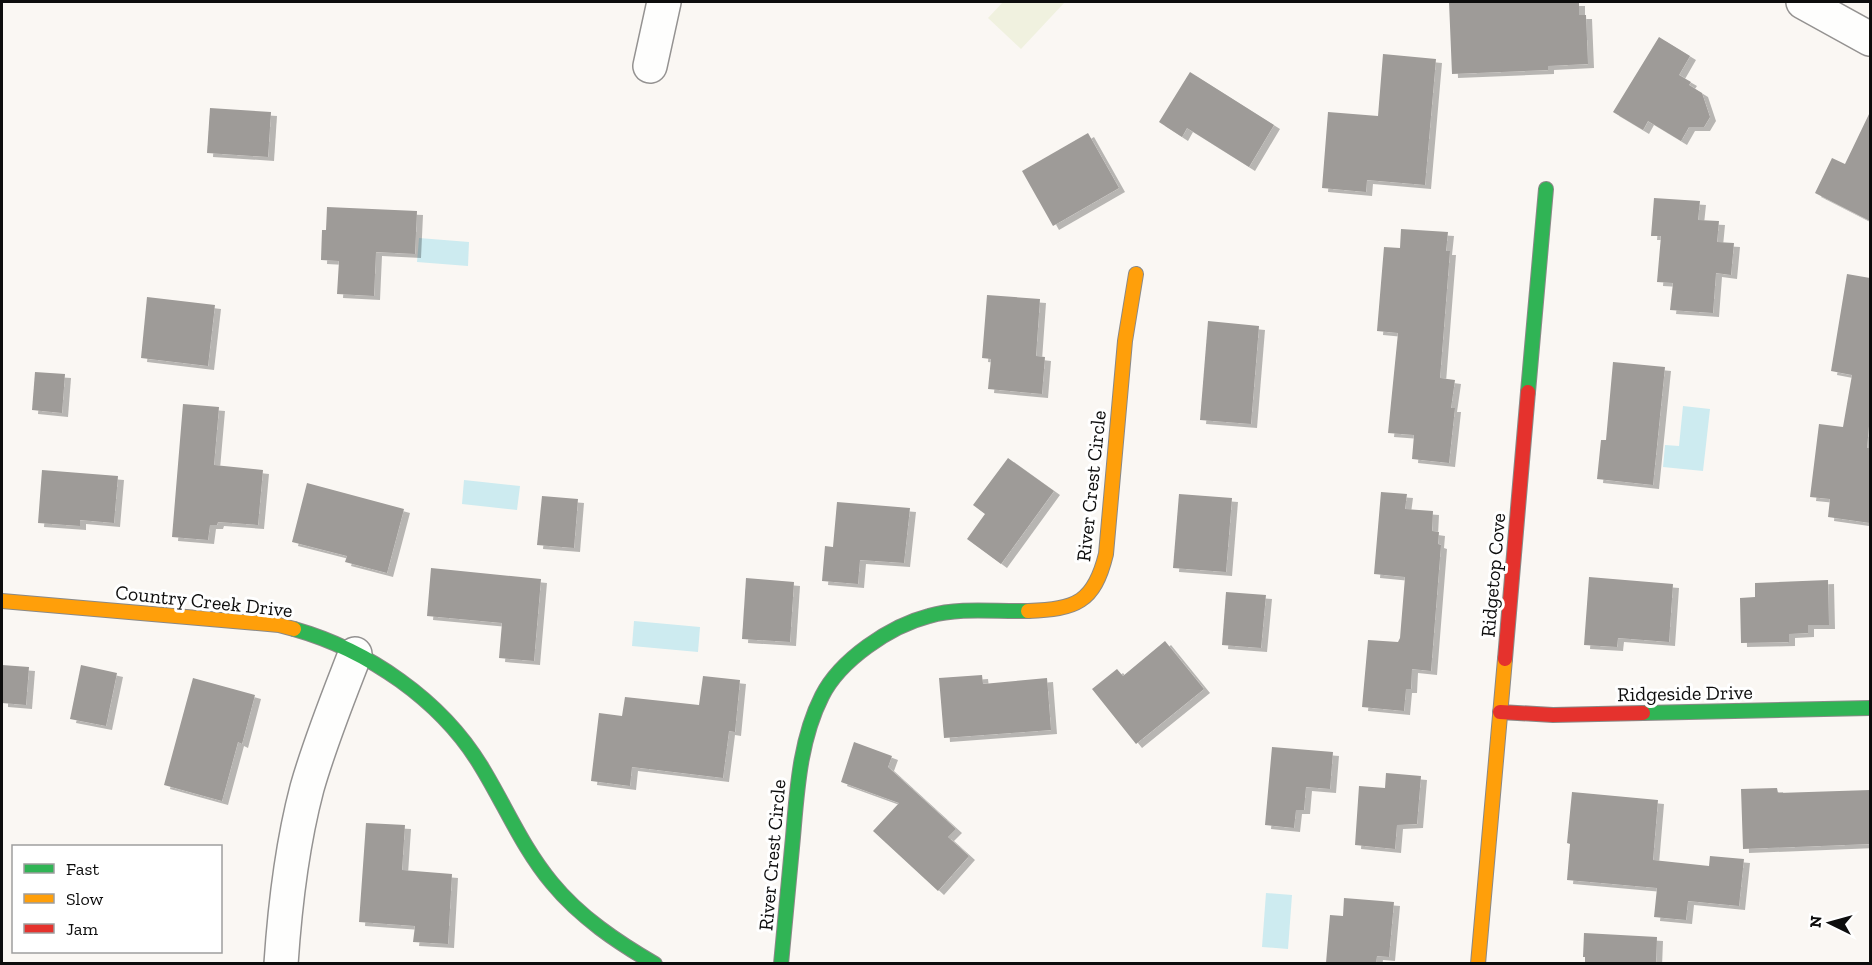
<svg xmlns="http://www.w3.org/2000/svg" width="1872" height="965" font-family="'Zilla Slab',serif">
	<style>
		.pitch { fill: #f0f1df }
		.water { fill: #cdebf0 }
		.building { fill: #9e9b98; filter: url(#shadow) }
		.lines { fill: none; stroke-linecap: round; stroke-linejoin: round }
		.street-casing { stroke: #949291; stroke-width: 36 }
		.fast-casing { stroke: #8a8987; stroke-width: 16 }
		.slow-casing { stroke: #8a8987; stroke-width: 16 }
		.jam-casing { stroke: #8a8987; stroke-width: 16 }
		.street { stroke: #fefefd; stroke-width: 33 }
		.fast { stroke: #30b455; stroke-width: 14 }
		.slow { stroke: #ff9f0a; stroke-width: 14 }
		.jam { stroke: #e5322d; stroke-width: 14 }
		.labels { text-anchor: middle; stroke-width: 6; stroke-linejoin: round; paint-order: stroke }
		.street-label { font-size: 20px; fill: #0d0d0d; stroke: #fff }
	</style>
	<defs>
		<filter id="shadow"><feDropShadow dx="6" dy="4" stdDeviation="0" flood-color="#0004"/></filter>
	</defs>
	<rect width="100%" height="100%" fill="#faf7f3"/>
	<path class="pitch" d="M1003 2H1065L1021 49 988 18Z"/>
	<g class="water">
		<path d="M419 238 469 242 468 266 417 262Z"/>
		<path d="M1683 406 1710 409 1703 471 1663 467 1665 445 1679 446Z"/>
		<path d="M464 480 520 486 517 510 462 504Z"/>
		<path d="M634 621 700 627 698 652 632 646Z"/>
		<path d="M1266 893 1292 895 1288 949 1262 947Z"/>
	</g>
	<g class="building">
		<path d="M1449 2H1579V15H1586L1588 64 1548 66V70L1452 74Z"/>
		<path d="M1659 37 1690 56 1679 75 1691 82 1689 85 1702 93 1710 117 1704 127H1689L1681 141 1648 121 1643 130 1613 112Z"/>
		<path d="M1383 54 1436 59 1425 185 1367 180 1366 192 1322 188 1328 112 1378 116Z"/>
		<path d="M1190 72 1274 125 1249 167 1187 128 1182 137 1159 122Z"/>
		<path d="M210 108 271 112 268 157 207 153Z"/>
		<path d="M1870 112V221L1815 193 1832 158 1845 164Z"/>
		<path d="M1088 133 1119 188 1053 226 1022 171Z"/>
		<path d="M1654 198 1700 201 1698 220 1719 221 1717 242 1734 243 1731 275 1716 273 1713 313 1670 310 1673 283 1657 282 1661 236H1651Z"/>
		<path d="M327 207 417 211 415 254 376 252 374 296 337 294 339 261 321 260 322 230H326Z"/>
		<path d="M1401 229 1448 232 1446 251H1450L1440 378 1455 380 1451 408H1455L1449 463 1412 459 1414 435 1388 433 1398 333 1377 331 1384 247 1400 248Z"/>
		<path d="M1847 274 1870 278V415L1867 448H1870V523L1828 517 1830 499 1810 497 1819 424 1843 427 1852 375 1831 371Z"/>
		<path d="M987 295 1040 299 1036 356 1045 357 1042 394 988 389 991 359 982 358Z"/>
		<path d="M147 297 215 305 208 366 141 358Z"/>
		<path d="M1208 321 1259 326 1251 424 1200 420Z"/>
		<path d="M1613 362 1665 367 1653 485 1597 479 1601 440H1606Z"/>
		<path d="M35 372 65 374 62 413 32 410Z"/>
		<path d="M183 404 219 407 214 465 263 470 258 525 218 522 217 525H210L208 540 172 537Z"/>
		<path d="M1008 458 1054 491 1001 564 967 539 985 514 973 505Z"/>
		<path d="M42 470 118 476 114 523 80 520V526L38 523Z"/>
		<path d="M307 483 404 509 387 573 345 562 347 556 292 542Z"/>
		<path d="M1381 492 1407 494 1405 509 1433 511 1432 531 1439 532 1438 544 1441 545 1431 671 1412 669 1411 689H1406L1404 711 1362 707 1368 640 1398 642 1400 638 1405 577 1374 574Z"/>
		<path d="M1179 494 1232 498 1226 572 1173 568Z"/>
		<path d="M542 496 578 499 574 548 537 545Z"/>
		<path d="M837 502 910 508 904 563 860 560 858 584 822 581 825 546 833 547Z"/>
		<path d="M431 568 541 579 534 661 499 658 502 623 427 616Z"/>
		<path d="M1589 577 1673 584 1669 642 1618 638 1617 647 1584 645Z"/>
		<path d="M746 578 794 582 790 642 742 639Z"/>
		<path d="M1828 580 1829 625H1808V633L1789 634V642L1741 643 1740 598 1755 597V583Z"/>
		<path d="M1226 592 1266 595 1261 648 1222 645Z"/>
		<path d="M1165 641 1204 689 1136 744 1092 689 1117 669 1123 676Z"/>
		<path d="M2 665 29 667 26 705 2 703Z"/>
		<path d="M81 665 117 673 106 726 70 719Z"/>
		<path d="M982 675 983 684 1047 678 1051 730 944 738 939 678Z"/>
		<path d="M703 676 740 680 735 732 729 731 723 778 632 767 630 786 591 781 599 713 622 716 625 697 699 705Z"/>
		<path d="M193 678 255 695 242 744 238 742 222 801 164 785Z"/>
		<path d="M854 742 892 756 888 767 956 829 948 837 969 856 938 891 873 831 899 803 841 782Z"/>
		<path d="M1272 747 1333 752 1330 789 1306 787 1304 810H1296L1294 828 1265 825Z"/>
		<path d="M1386 773 1421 776 1417 824 1397 825 1395 849 1355 845 1359 786 1385 788Z"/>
		<path d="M1777 788 1778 793 1870 790V844L1743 849 1741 789Z"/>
		<path d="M1572 792 1658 800 1653 860 1709 866 1710 856 1744 859 1739 906 1688 901 1686 920 1654 917 1657 888 1567 880 1570 844 1567 843Z"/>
		<path d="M366 823 405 825 402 870 452 874 448 944 413 942 415 926 359 922Z"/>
		<path d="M1344 898 1394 902 1389 957 1377 956 1376 963H1326L1330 915 1343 916Z"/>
		<path d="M1584 933 1657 937 1656 963H1585V957H1583Z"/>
	</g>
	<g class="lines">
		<g class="street-casing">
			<g id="street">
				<path d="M1803 2 1870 39"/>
				<path d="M650 66 664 2"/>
				<path d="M281 964C285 904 292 845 307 788 320 742 338 698 355 654"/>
			</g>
		</g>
		<g class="fast-casing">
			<g id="fast">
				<path d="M1528 392 1546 189"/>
				<path d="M294 629C368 650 441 700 481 766 505 805 522 847 552 883 580 917 617 942 655 964"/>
				<path d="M1643 713 1870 708"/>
				<path d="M781 964C785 922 789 880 793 837 797 790 800 739 822 696 840 660 890 626 929 616 961 607 995 612 1028 611"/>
			</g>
		</g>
		<g class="slow-casing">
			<g id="slow">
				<path d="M2 601 279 625 294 629"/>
				<path d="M1028 611C1076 609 1094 603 1106 554L1125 341 1136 274"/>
				<path d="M1478 964 1505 659"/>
			</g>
		</g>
		<g class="jam-casing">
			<g id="jam">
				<path d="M1505 659 1528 392"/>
				<path d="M1500 712 1553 715 1643 713"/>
			</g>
		</g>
		<use href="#street" class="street"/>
		<use href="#fast" class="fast"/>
		<use href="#slow" class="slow"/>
		<use href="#jam" class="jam"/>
	</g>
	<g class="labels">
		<g class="street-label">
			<text transform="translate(1091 486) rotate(-84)" y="7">River Crest Circle</text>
			<text transform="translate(1493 575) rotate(-85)" y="7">Ridgetop Cove</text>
			<text transform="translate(204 601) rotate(6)" y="7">Country Creek Drive</text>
			<text transform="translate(1685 693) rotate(-1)" y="7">Ridgeside Drive</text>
			<text transform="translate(772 855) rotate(-85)" y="7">River Crest Circle</text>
		</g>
	</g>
	<rect width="1872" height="965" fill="none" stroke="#0d0d0d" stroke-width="6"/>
	<rect x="12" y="845" width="210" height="108" fill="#ffffff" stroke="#9e9e9e" stroke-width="1.5"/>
	<rect x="24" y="864" width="30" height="9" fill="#30b455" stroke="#9e9e9e" stroke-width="1.5"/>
	<text x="66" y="875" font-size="18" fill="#0d0d0d">Fast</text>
	<rect x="24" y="894" width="30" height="9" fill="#ff9f0a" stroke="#9e9e9e" stroke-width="1.5"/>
	<text x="66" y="905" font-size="18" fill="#0d0d0d">Slow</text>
	<rect x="24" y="924" width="30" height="9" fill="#e5322d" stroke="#9e9e9e" stroke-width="1.5"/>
	<text x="66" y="935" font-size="18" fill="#0d0d0d">Jam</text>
	<g transform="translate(1830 923) rotate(275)" stroke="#ffffff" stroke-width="4.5" paint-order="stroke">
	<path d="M0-4.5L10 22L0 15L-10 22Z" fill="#0d0d0d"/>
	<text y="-9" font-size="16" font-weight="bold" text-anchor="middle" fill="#0d0d0d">N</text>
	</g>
</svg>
